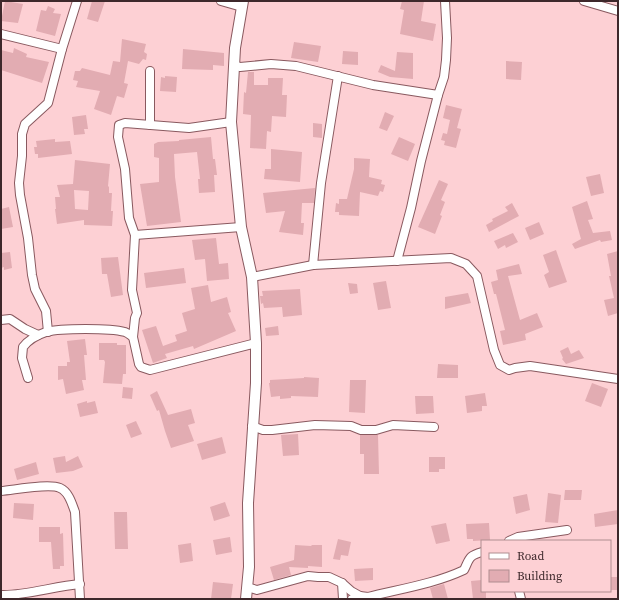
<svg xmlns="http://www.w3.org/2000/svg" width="619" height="600" font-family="'Source Serif 4',serif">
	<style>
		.building { fill: #e2acb2; fill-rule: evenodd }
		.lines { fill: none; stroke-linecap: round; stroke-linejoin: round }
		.minor-casing { stroke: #89595f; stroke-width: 10 }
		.tertiary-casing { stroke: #89595f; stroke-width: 12 }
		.minor { stroke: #fff; stroke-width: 8 }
		.tertiary { stroke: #fff; stroke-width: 10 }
	</style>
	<rect width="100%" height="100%" fill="#fdd0d4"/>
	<g class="building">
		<path d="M5 1 23 4 18 23 1 21Z"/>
		<path d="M92 1H105L98 22 87 19Z"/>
		<path d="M402 1H424L421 21 436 24 433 41 400 34 404 10 400 9Z"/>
		<path d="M48 6 55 9 53 13 61 14 55 36 36 31 41 10 46 11Z"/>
		<path d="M122 39 146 44 144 52 147 54 146 60 143 59 139 64 128 61 124 83 128 84 124 98 117 96 111 115 94 109 100 91 76 87 78 81 73 80 75 71H80L82 68 110 75 113 61 120 62Z"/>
		<path d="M294 42 321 46 318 62 291 58Z"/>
		<path d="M14 48 27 54 26 57 49 62 42 83 1 70V50L13 53Z"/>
		<path d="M183 49 224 53V66L213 65V70L182 69Z"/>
		<path d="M343 51 358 52V65L342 64Z"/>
		<path d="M397 52 413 53V79L390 77 378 72 381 65 395 71Z"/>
		<path d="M506 61 522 62 521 80 506 79Z"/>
		<path d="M248 72H254V85H268V78H283L282 95H287L286 117 272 116 271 132 267 131 266 149 250 148 251 115 243 114 244 92 246 93Z"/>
		<path d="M165 76 177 77 176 92 160 91 161 77 165 78Z"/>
		<path d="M446 105 462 109 457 128 461 129 456 148 444 145 445 141 441 140 443 133 447 134 450 120 443 118Z"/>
		<path d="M385 112 394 116 387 131 379 128Z"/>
		<path d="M86 115 88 129H84L85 134 74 135 72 117Z"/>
		<path d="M313 123 322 124V138L313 137Z"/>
		<path d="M211 137 213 159H215L217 175H214L215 192 199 193 198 179H200L197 152 174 154 175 177 181 222 147 226 140 184 159 182V158L154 157V144L158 142 179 141V140Z"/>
		<path d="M399 137 415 144 408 161 391 154Z"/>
		<path d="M55 139V142L70 141 72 154 38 158V154H35L34 147H37L36 141Z"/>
		<path d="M271 149 302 152 300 182 264 179 265 169H271Z"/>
		<path d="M354 158 370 159 369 177 382 180 381 184 385 185 383 192 380 191 378 196 360 192 359 216 339 215V212H335L336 203 339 204V199H347L354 169Z"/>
		<path d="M75 160 110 164 108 186 109 187V193H112L111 211H113L112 226 84 225V220L57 224 55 209H56L55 197H60L57 185 73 184ZM74 190 89 191 88 210 75 209Z"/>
		<path d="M600 174 604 193 591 196 586 177Z"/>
		<path d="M439 180 448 184 441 200 445 202 440 215 442 216 435 234 418 227Z"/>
		<path d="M315 188 314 203H302L301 223H304L303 235 279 232 285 211 266 213 263 193Z"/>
		<path d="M587 201 593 219 588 220 593 233 610 231 612 240 601 242 600 240 575 249 572 244 581 239 572 207Z"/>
		<path d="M512 203 519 216 489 232 486 225 493 221 492 219 508 211 505 207Z"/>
		<path d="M9 207 13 227 1 229V209Z"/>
		<path d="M539 222 544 234 530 240 525 228Z"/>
		<path d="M513 233 518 242 506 248 505 245 498 249 494 241Z"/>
		<path d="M216 238 219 264 228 263 229 279 207 281 205 259 195 260 192 240Z"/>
		<path d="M556 250 567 282 549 288 544 275 549 272 543 255Z"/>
		<path d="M618 251V313L608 316 604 300 614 298 609 276H611L607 254Z"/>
		<path d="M10 252 12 268 4 270V267L1 268V253Z"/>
		<path d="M118 257 123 295 111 297 107 274H102L101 258Z"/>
		<path d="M519 264 522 274 508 276 520 320 537 313 543 327 525 334 526 340 503 345 500 331 505 330 496 294H494L491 282 498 280 496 270Z"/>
		<path d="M184 268 186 283 146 288 144 273Z"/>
		<path d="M386 281 391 308 378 310 373 283Z"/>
		<path d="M348 283 357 284 358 293 350 294Z"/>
		<path d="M208 285 211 302 227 297 231 312 228 313 236 331 194 349 193 346 165 354 167 358 153 363 142 330 156 326 163 346 177 341 175 335 187 331 182 313 195 309 191 288Z"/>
		<path d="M300 289 302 315 283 317 282 307 264 308 263 303 261 304 260 296H263L262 291Z"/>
		<path d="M468 293 471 303 445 309V297Z"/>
		<path d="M278 326 279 335 266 336 265 328Z"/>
		<path d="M85 339 87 355H84L86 380H82L84 390 66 394 63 379 58 380V366H67V362H70L67 341Z"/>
		<path d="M99 343H117V345H126V374H123L122 384 103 383 105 362 104 360H99Z"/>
		<path d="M568 347 571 354 579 350 584 358 566 364 562 359 563 358 560 351Z"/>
		<path d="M438 364 458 365V378H437Z"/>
		<path d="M304 377 319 378 318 397 291 396V398L280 399V396L271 397 269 383H270V380L304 378Z"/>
		<path d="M350 380H366L365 413 349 412Z"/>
		<path d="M592 383 608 389 601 407 585 401Z"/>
		<path d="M123 387 133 388 132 399 122 398Z"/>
		<path d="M157 391 168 415 191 409 195 423 188 425 194 441 171 448 165 431 159 410 157 411 150 395Z"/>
		<path d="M485 393 487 406H482V411L467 413 465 396Z"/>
		<path d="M415 396H433L434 413 416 414Z"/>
		<path d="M87 401V403L95 401 98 413 80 417 77 404Z"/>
		<path d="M136 421 142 434 131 438 126 425Z"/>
		<path d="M298 434 299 455 283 456 281 435Z"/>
		<path d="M360 435H378L379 474H364V454H360Z"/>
		<path d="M222 437 226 453 202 460 197 444Z"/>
		<path d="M65 456 66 462 78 456 83 467 73 471 56 473 53 458Z"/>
		<path d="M429 457H445V469H439V472H429Z"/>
		<path d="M36 462 39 474 17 480 14 469Z"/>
		<path d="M565 490H582L581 500H564Z"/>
		<path d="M548 493 561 495 558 523 545 522Z"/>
		<path d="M527 494 530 510 516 514 513 497Z"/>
		<path d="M225 502 230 516 214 521 210 507Z"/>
		<path d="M14 503 34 504 33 520 13 518Z"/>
		<path d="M618 510V524L595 527 594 514Z"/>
		<path d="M114 512H127L128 549H115Z"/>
		<path d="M446 523 450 541 436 544 431 526Z"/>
		<path d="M489 523 490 540 473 541V539H467L466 524Z"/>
		<path d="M39 527H60V534L63 533 64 566H60V569H53L51 542H39Z"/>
		<path d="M230 537 232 552 216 555 213 540Z"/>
		<path d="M338 539 351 542 348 556 341 555 340 560 333 559Z"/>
		<path d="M191 543 193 561 180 563 178 545Z"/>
		<path d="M295 545 311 546 312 545H322V567L308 566V568L289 567 291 575 274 580 270 567 294 560Z"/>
		<path d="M373 568V580L355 581 354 569Z"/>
		<rect x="610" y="577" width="8" height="13"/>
		<path d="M482 580V591H486V599H473L471 581Z"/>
		<path d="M213 582 233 584 231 599H211Z"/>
		<path d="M444 584 448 599H433L430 588Z"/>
	</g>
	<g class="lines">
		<g class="minor-casing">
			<g id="minor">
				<path d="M221 1 242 7"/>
				<path d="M584 1 618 11"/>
				<path d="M1 34 62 49"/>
				<path d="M234 65 240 67 271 64 296 66 373 85 438 95"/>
				<path d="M150 125V71"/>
				<path d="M135 235 241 227"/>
				<path d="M397 261 411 208 421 161 438 95 444 77 446 60 447 38 445 1"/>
				<path d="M313 265 321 183 338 76"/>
				<path d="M252 277 313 265 451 258 466 264 477 276 494 350 500 365 509 370 515 368 530 366 618 379"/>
				<path d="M1 320 10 319 25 329 38 335"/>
				<path d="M48 332 46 311 35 289 32 275 28 238 20 195 19 183 22 156V134L25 124 48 103 62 49 77 1"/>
				<path d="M133 337 135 318 137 313 132 290 135 235 129 218 125 169 118 137 119 125 125 123 189 128 231 122"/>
				<path d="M28 378 22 358 23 347C29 339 37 335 46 332 61 328 110 328 125 332 128 333 130 335 133 337L139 364 141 367 150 370 256 343"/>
				<path d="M252 426 263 430H272L315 425 351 426 361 430H376L393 425 434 427"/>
				<path d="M1 491C14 490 49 483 60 488 69 492 72 504 75 512L80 599"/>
				<path d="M509 541 518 537 567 530"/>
				<path d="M342 583 343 599"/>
				<path d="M247 587 257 590 308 576 318 577H329L342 583 351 591 360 596"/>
				<path d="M519 591 521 599"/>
				<path d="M1 595C25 596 55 586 80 584"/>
				<path d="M352 599 360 596 368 597C400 589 434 584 464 570 470 558 468 556 482 552"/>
			</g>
		</g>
		<g class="tertiary-casing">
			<path id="tertiary" d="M243 1 235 48 231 122 241 227 252 277 256 343V383L248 503 249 567 246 599"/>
		</g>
		<use href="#minor" class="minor"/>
		<use href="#tertiary" class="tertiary"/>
	</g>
	<rect width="619" height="600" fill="none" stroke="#3d282b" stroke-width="4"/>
	<rect x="481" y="540" width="130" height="52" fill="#fdd0d4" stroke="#b08d90"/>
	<rect x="489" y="553" width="20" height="6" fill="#ffffff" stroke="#b08d90"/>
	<text x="517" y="560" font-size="12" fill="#3d282b">Road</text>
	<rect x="489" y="570" width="20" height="12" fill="#e2acb2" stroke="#b08d90"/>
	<text x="517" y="580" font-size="12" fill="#3d282b">Building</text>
</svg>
